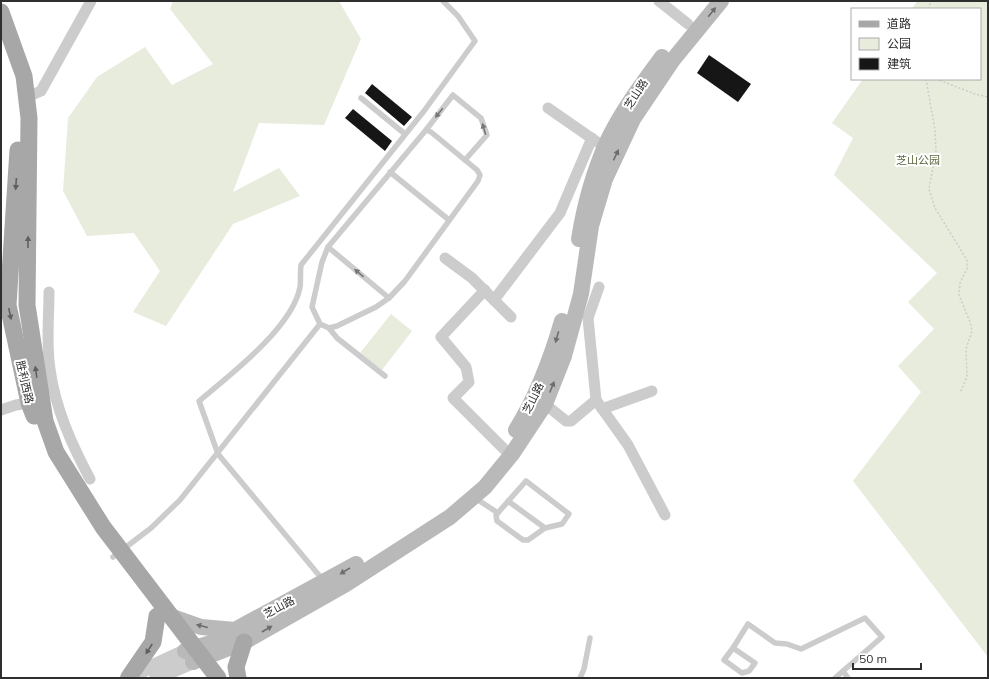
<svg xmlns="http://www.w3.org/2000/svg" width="989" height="679" font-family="Mulish,'Noto Sans SC',sans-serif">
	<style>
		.green { fill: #e8ecdd }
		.building { fill: #161616 }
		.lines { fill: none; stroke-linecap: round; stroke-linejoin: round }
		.path { stroke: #ccc; stroke-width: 1.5; stroke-dasharray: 2 2; stroke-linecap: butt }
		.service { stroke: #ccc; stroke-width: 5.5 }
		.minor { stroke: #ccc; stroke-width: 11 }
		.tertiary { stroke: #ccc; stroke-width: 14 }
		.secondary { stroke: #b9b9b9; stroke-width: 16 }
		.primary { stroke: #a7a7a7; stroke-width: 17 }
		.oneway { fill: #6d6d6d }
		.oneway2 { fill: #767676 }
		.oneway3 { fill: #5f5f5f }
		.labels { text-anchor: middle; stroke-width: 4; stroke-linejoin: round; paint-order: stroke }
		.street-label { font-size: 11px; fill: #2f2f2f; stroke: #fff }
		.park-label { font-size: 11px; fill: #5a6a3d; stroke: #fff }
	</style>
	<rect width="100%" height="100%" fill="#fff"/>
	<g class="green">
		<path d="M173 1H339L361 39 324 125 259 123 233 192 279 168 300 196 233 224 166 326 133 312 160 271 134 233 87 236 63 191 68 118 97 77 145 47 172 85 213 64 170 9Z"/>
		<path d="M917 1H988V657L853 481 921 392 898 366 934 329 908 302 937 273 834 175 853 138 832 123 863 79H980V9H912Z"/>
		<path d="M391 314 412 331 382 370 360 353Z"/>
	</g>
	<g class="building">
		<path d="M709 55 751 84 738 102 697 73Z"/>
		<path d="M372 84 412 117 404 126 365 93Z"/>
		<path d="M353 109 392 141 385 151 345 118Z"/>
	</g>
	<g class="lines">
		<g class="path">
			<path d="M928 9 931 1"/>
			<path d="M926 79 935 130 936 151 929 189 935 208 967 260V269L960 283 959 295 970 322 972 331 966 349 967 377 960 393"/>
			<path d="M936 79 975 94 988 97"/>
		</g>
		<g class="service">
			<path d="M361 98 405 134"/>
			<path d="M426 130 431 132 477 170 480 175 478 181 405 281 389 298 376 307 337 326 329 328 320 324 312 307 322 262 328 247Z"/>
			<path d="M426 130 453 95 481 118 487 135 465 160"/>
			<path d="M390 172 449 220"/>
			<path d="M328 247 389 298"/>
			<path d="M329 328 337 338 385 376"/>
			<path d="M526 481 569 514 562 524 545 528 528 540H523L497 521 496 515Z"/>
			<path d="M475 498 498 513"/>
			<path d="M508 501 545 528"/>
			<path d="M113 557 151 528 180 500 320 324"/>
			<path d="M323 580 218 454 199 401C230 375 293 327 300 287 301 280 300 272 301 265L424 111 475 41 458 16 443 1"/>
			<path d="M733 648 748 624 775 643 787 644 801 649 865 618 882 637 835 678"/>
			<path d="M733 648 755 663 749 671 742 673 724 660Z"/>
			<path d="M843 671 848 678"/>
			<path d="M580 678 584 669 590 638"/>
		</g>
		<g class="minor">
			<path d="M659 1 688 24"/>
			<path d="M27 97 41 91 91 1"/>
			<path d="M548 108 597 142"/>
			<path d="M445 258 472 278 511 317"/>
			<path d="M599 287 588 318 596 400 628 445 665 515"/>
			<path d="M485 290 441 337 466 367 469 382 453 398 504 449"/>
			<path d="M49 292C49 316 46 345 50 369 55 408 72 445 90 479"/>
			<path d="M494 300 560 213 592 138"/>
			<path d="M545 404 566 421H571L596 400"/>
			<path d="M602 409 652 391"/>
			<path d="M1 410 16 405 35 402"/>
		</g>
		<g class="tertiary">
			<path d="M127 678 185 651"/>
			<path d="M156 678 193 662"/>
		</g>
		<g class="secondary">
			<path d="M579 239C584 208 594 171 607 142 621 112 642 84 662 57"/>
			<path d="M516 430C537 396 551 359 562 321"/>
			<path d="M170 616 201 627 235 630"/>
			<path d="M185 651 211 643 356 564"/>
			<path d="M193 662 244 642 346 584 450 517 485 487 512 454 545 404 564 356 581 294 591 226 605 179 633 119 672 61 721 1"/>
		</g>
		<g class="primary">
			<path d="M1 12 24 76 29 118 27 305 45 421 56 452 103 527 218 678"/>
			<path d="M18 150 8 305 29 403 34 416"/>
			<path d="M129 677 153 642 157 616"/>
			<path d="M238 678 236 667 244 642"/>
		</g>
	</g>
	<defs><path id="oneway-solid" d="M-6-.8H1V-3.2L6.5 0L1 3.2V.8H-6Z"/></defs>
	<g class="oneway">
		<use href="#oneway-solid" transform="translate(712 12) rotate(-51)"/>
		<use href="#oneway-solid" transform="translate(616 155) rotate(-65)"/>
		<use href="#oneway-solid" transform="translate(557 337) rotate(106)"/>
		<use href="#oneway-solid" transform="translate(552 387) rotate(-68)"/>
		<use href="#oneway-solid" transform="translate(345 571) rotate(148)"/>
		<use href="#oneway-solid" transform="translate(202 626) rotate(-166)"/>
		<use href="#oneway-solid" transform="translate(267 629) rotate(-30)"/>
	</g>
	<g class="oneway2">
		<use href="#oneway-solid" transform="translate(439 113) rotate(129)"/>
		<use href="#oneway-solid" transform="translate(484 129) rotate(-106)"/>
		<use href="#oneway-solid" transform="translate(359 273) rotate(-140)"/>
	</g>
	<g class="oneway3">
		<use href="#oneway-solid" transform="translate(16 184) rotate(94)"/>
		<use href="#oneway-solid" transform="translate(28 242) rotate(-89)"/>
		<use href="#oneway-solid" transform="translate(10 314) rotate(78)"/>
		<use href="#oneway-solid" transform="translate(36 372) rotate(-98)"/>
		<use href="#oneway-solid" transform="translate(149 649) rotate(123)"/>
	</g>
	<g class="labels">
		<g class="street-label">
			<text transform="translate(636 94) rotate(-57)" y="4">芝山路</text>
			<text transform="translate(25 382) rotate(77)" y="4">胜利西路</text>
			<text transform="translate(533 398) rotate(-64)" y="4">芝山路</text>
			<text transform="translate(279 607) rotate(-28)" y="4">芝山路</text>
		</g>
		<g class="park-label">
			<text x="918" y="164">芝山公园</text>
		</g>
	</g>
	<rect width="989" height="679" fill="none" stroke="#2f2f2f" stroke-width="4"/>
	<rect x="851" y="8" width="130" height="72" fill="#ffffff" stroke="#acacac"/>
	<rect x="859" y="21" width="20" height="6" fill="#a7a7a7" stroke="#acacac"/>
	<text x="887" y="28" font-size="12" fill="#2f2f2f">道路</text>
	<rect x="859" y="38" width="20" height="12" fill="#e8ecdd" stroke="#acacac"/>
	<text x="887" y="48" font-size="12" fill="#2f2f2f">公园</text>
	<rect x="859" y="58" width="20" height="12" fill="#161616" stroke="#acacac"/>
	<text x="887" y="68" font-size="12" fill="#2f2f2f">建筑</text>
	<path d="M853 663v6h68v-6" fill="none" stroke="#2f2f2f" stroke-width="2"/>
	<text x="859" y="663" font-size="12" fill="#2f2f2f" stroke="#ffffff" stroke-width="3" paint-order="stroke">50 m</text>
</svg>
